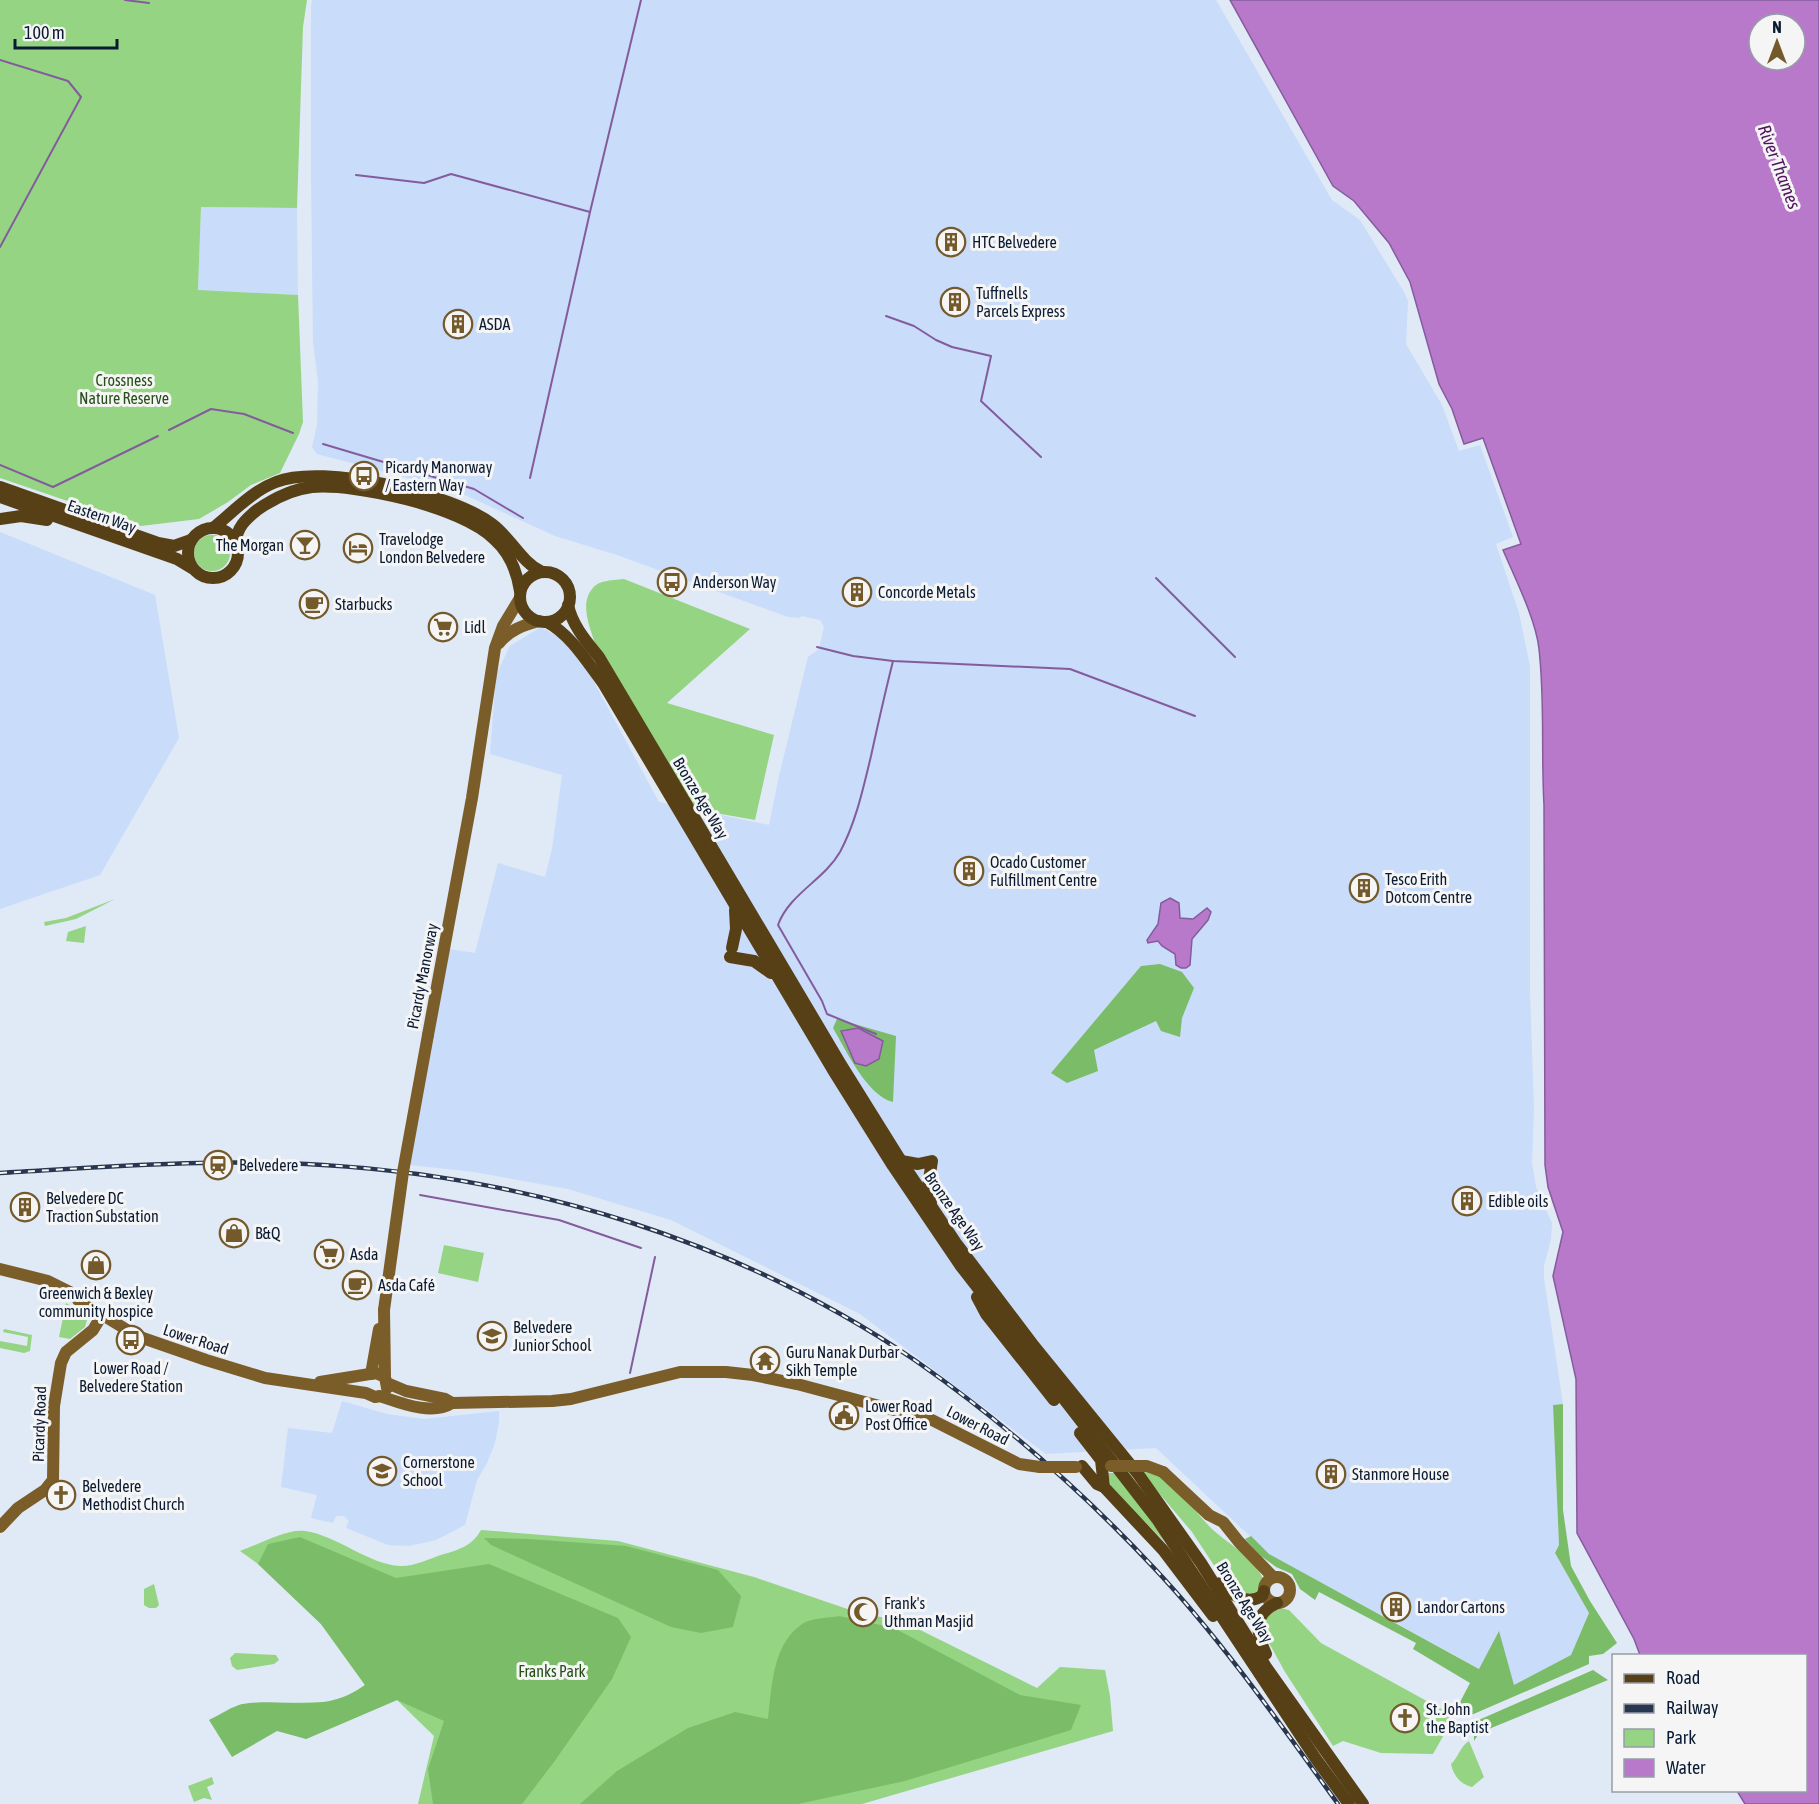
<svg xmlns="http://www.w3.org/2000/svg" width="1819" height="1804" font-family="'Asap Condensed',sans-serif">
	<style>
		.built { fill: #c9dcfa }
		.green { fill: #95d483 }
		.forest { fill: #7bbc68 }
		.water { fill: #b979ca; stroke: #845c9d; stroke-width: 1.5; fill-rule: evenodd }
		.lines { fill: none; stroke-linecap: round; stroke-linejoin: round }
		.stream { stroke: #845c9d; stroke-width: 2 }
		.secondary { stroke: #7b5d29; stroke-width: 12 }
		.primary { stroke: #584016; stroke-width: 12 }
		.rail-casing { stroke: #28374f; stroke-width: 4.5 }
		.rail { stroke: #f5f5f5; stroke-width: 2; stroke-dasharray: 7; stroke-linecap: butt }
		.secondary-bridge { stroke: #7b5d29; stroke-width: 12 }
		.labels { text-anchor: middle; stroke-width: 6; stroke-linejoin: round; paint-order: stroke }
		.poi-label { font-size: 16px; fill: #0a1a33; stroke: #f5f5f5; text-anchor: start }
		.park-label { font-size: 16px; fill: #244f16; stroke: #f5f5f5 }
		.street-label { font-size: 16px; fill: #0a1a33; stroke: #f5f5f5 }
		.water-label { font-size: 18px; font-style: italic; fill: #51155f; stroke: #f5f5f5 }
	</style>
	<rect width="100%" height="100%" fill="#e0e9f6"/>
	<g class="built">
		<path d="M312 0H1216L1332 200 1360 220 1404 292 1408 301 1406 344 1442 405 1459 451 1480 445 1513 537 1496 544 1519 613 1530 666V993L1534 1108 1532 1163 1536 1187 1552 1223 1551 1239 1544 1266V1278L1563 1404 1553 1405 1559 1545 1555 1553 1589 1613 1571 1655 1514 1686 1498 1632 1480 1669 1269 1554 1156 1448 1046 1454 860 1314 671 1220 568 1189 474 1172 410 1165 449 949 475 953 498 863 545 877 552 849 562 775 490 754 496 675 510 646 541 627 575 647 659 802 769 825 779 776 808 657 819 649 824 627 820 620 802 616 799 618 788 617 617 555 555 536 467 496 428 483 317 454 312 447 317 425 318 381 313 343 311 179V8Z"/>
		<path d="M201 207 297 208 298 295 198 291Z"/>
		<path d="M0 532 155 595 179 738 100 875 0 909Z"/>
		<path d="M342 1401 387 1414 424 1419 499 1411V1422L495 1443 487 1463 477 1480 465 1525 436 1540 409 1546 388 1545 346 1528 349 1521 344 1516H336L333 1523 311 1518 317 1495 281 1487 288 1428 332 1433Z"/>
	</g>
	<g class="green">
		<path d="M0 0H307L303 27 297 208 201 207 198 290 298 295 303 422 299 434 280 473 251 485 228 502 199 519 141 526 0 478Z"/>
		<circle cx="212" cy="553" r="18"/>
		<path d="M624 579 750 629 667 703 774 735 755 820 693 809 595 643C589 625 578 600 596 585 603 580 616 580 624 579Z"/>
		<path d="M115 899 76 919 45 926 44 922 66 918Z"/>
		<path d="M86 926 84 943 66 941 68 932Z"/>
		<path d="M444 1245 484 1253 478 1282 438 1273Z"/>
		<path d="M66 1303 81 1312 87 1320 85 1327 70 1339 59 1337Z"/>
		<path d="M4 1329 32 1335 30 1351 24 1353 0 1348V1341L27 1346 28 1337 3 1332Z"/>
		<path d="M1146 1470C1151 1473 1158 1474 1163 1477 1183 1490 1195 1513 1212 1529 1229 1545 1255 1557 1264 1581L1261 1590 1254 1594H1240L1227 1585 1192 1532 1141 1472Z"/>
		<path d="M1108 1473H1116L1132 1491 1201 1592 1165 1542 1111 1488Z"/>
		<path d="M481 1530 618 1541 754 1577 862 1614 900 1620 1037 1688 1060 1667 1105 1670 1110 1696 1113 1731 862 1804H418L434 1736 397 1700 306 1739 278 1722 209 1720 242 1704 328 1702 348 1696 365 1685 321 1624 258 1564 240 1551C258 1545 287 1528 305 1531 336 1535 370 1565 400 1566 413 1567 431 1558 444 1554 459 1550 473 1545 481 1530Z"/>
		<path d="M154 1584 159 1605 156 1608H149L144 1605V1589Z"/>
		<path d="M1280 1608 1289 1610 1321 1643 1445 1711 1450 1715V1724L1433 1754 1381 1753 1343 1741 1333 1746 1285 1672 1264 1634 1266 1617Z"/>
		<path d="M235 1653 276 1655 279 1660 274 1664 237 1670 232 1666 230 1658Z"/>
		<path d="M1469 1741 1484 1777 1472 1787C1461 1785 1453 1775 1451 1764 1458 1758 1461 1745 1469 1741Z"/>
		<path d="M212 1777 214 1784 207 1787 212 1800 204 1798 194 1802 188 1786Z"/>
	</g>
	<g class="forest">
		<path d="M1160 964 1182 972 1194 988 1182 1018 1180 1037 1161 1031 1156 1021 1094 1050 1098 1071 1067 1083 1051 1073 1141 966Z"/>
		<path d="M837 1019 896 1036 893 1102C867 1096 846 1050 833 1028Z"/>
		<path d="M1563 1404V1510L1571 1566 1590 1601 1617 1643 1603 1654 1589 1656V1664L1469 1716 1458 1706 1470 1683 1413 1649 1416 1643 1319 1592 1315 1600 1300 1589 1292 1574 1276 1567 1261 1556 1245 1539 1251 1536 1269 1554 1479 1669 1499 1631 1514 1685 1571 1655 1589 1613 1555 1553 1559 1545 1553 1405Z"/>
		<path d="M300 1537 396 1578 489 1564 618 1618 631 1637 612 1679 554 1762 522 1804H433L428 1769 444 1721 397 1700 306 1739 277 1731 232 1757 209 1720C220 1715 232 1706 243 1704 288 1697 324 1715 365 1685L321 1624 258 1564 268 1544Z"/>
		<path d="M484 1538 529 1539 626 1546 718 1570 741 1596 733 1627 701 1633 671 1627 491 1545Z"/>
		<path d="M839 1616 894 1628 1020 1695 1081 1705 1071 1730 905 1781 798 1804H580L617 1771 688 1728 735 1712 768 1719C772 1686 772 1645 802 1624 811 1618 829 1618 839 1616Z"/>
		<path d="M1593 1670 1608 1680 1479 1733 1474 1741V1722Z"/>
	</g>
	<g class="water">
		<path d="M1230 0H1819V1804H1745L1737 1791 1806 1790V1656L1640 1655 1634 1639 1577 1533 1576 1379 1553 1276 1563 1232 1548 1187 1545 1165 1544 805C1541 753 1545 701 1539 649 1536 620 1515 578 1503 550L1521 544 1483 438 1464 444 1452 409 1439 384 1410 282 1389 243 1354 201 1333 186ZM1759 24H1795V60H1759Z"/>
		<path d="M1170 898 1179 903 1180 918 1193 919 1207 908 1211 912 1208 920 1192 939 1190 965 1186 968H1181L1176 965 1175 954 1162 946 1158 941 1148 943 1147 940 1158 924 1161 903Z"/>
		<path d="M858 1028 883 1041 879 1059 866 1066 855 1063 841 1031Z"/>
	</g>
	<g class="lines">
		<g class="stream">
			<path d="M125 0 149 3"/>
			<path d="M0 60 68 81 81 97 0 247"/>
			<path d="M356 175 424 183 451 174 590 212"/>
			<path d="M886 316 914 326 936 340 952 347 991 356 981 401 1041 457"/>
			<path d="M169 430 211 409 244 414 293 433"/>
			<path d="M323 444 474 489 523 518"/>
			<path d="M0 465 53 487 158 436"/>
			<path d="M530 478 590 212 641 0"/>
			<path d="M1156 578 1235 657"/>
			<path d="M817 647 853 656 893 661 1070 669 1195 716"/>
			<path d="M876 1034 827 1014 822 1001 778 925C789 894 824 880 840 852 856 822 863 789 871 756 878 724 885 693 893 661"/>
			<path d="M420 1195 559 1220 641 1248"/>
			<path d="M630 1373 655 1257"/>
		</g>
		<g class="secondary">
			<path d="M499 643C510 630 523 625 539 621"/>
			<path d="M428 1035 472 798 495 648 503 626 520 598"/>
			<path d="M0 1269 48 1281 76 1295 78 1300 137 1336 206 1360 265 1378 366 1393 375 1397 380 1396C401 1403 432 1416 452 1403"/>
			<path d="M384 1310 385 1377"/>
			<path d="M371 1374 379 1329"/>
			<path d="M320 1382 376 1373 385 1377 387 1388"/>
			<path d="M387 1383 406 1391 445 1399 452 1403 552 1401 571 1399 680 1372H726L753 1375 797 1384 932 1420 1019 1464 1040 1467"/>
			<path d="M1163 1472 1209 1515 1223 1522 1239 1542 1273 1577"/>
			<path d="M0 1527 18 1508 45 1490 53 1480 54 1406 61 1363 66 1352 93 1330 102 1315"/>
			<circle cx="1277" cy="1590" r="13"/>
		</g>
		<g class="primary">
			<path d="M0 487 158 543 174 546 191 540"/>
			<path d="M0 497 177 559 192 568"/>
			<path d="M0 519 21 516 47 520"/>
			<path d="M213 528C232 513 252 491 276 482 323 463 453 494 492 524 511 538 521 562 542 572"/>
			<circle cx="213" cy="553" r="25"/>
			<path d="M236 543C236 528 246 519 257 510 273 499 293 489 312 487 356 483 462 507 494 539 510 553 517 571 520 591"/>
			<circle cx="545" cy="597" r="25"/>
			<path d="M568 605C572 625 586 641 599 657L840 1063 901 1161 956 1243 1034 1346 1138 1474 1201 1563 1266 1667 1363 1804"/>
			<path d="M547 622C571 635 587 662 603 683L833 1070 893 1166 960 1265 1157 1519 1316 1759 1349 1804"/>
			<path d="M732 948 736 929 735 910"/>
			<path d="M730 957 754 961 771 973"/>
			<path d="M901 1161 918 1164 932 1161 928 1186 931 1203"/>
			<path d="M977 1297 986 1314 1054 1400"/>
			<path d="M1080 1433 1101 1460 1104 1487"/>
			<path d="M1082 1466 1097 1484 1104 1487 1163 1550 1213 1616"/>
			<path d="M1220 1583C1230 1594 1247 1606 1262 1596L1264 1591"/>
			<path d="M1266 1654C1256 1632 1252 1615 1277 1603"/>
		</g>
		<g class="rail-casing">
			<path id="rail" d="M0 1173C107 1167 216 1158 323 1165 532 1177 743 1243 916 1361 1002 1421 1082 1491 1154 1568 1220 1638 1281 1725 1338 1804"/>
		</g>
		<use href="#rail" class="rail"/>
		<g class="secondary-bridge">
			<path d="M384 1310 403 1172 428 1035"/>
			<path d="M1111 1466H1147L1163 1472"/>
			<path d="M1040 1467H1076"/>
		</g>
	</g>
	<defs>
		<g id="building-ring" transform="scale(1.5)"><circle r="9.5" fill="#f5f5f5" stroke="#74592b" stroke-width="1.5"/><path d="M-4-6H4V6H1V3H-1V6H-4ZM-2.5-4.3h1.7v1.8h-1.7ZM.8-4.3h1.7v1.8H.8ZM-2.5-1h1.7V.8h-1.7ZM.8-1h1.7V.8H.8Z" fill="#74592b"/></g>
		<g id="bus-ring" transform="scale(1.5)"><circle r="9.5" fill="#f5f5f5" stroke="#74592b" stroke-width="1.5"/><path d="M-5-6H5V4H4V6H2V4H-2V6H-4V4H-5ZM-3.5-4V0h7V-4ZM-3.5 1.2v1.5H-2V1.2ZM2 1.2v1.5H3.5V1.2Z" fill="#74592b"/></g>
		<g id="bar-ring" transform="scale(1.5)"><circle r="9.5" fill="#f5f5f5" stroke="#74592b" stroke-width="1.5"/><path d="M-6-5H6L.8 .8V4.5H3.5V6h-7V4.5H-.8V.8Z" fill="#74592b"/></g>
		<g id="hotel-ring" transform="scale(1.5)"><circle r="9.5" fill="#f5f5f5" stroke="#74592b" stroke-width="1.5"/><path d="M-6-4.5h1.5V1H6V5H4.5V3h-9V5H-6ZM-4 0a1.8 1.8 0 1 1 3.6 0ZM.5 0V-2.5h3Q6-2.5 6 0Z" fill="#74592b"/></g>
		<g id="cafe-ring" transform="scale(1.5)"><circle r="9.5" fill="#f5f5f5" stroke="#74592b" stroke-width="1.5"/><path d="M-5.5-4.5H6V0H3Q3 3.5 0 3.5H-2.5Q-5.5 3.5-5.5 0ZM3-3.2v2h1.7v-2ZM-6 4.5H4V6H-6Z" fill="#74592b"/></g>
		<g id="supermarket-ring" transform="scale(1.5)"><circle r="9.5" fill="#f5f5f5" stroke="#74592b" stroke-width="1.5"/><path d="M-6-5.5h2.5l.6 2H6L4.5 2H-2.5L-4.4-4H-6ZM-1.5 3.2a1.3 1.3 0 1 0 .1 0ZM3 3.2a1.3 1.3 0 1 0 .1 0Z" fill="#74592b"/></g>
		<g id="station-ring" transform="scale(1.5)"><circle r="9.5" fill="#f5f5f5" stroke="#74592b" stroke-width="1.5"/><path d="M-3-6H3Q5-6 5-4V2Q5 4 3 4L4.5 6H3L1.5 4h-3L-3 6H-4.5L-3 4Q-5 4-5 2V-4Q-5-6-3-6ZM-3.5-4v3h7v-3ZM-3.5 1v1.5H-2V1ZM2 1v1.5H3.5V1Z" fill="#74592b"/></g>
		<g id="shop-ring" transform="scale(1.5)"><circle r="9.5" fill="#f5f5f5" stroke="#74592b" stroke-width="1.5"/><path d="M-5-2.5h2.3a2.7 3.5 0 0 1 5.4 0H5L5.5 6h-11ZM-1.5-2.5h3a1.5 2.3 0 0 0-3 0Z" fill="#74592b"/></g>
		<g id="school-ring" transform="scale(1.5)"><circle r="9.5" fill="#f5f5f5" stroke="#74592b" stroke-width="1.5"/><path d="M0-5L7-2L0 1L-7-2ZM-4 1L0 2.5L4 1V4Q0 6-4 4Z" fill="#74592b"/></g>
		<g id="temple-ring" transform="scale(1.5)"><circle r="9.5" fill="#f5f5f5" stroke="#74592b" stroke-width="1.5"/><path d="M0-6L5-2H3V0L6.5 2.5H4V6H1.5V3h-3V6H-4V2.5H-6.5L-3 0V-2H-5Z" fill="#74592b"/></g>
		<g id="civic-ring" transform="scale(1.5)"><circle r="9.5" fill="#f5f5f5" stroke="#74592b" stroke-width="1.5"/><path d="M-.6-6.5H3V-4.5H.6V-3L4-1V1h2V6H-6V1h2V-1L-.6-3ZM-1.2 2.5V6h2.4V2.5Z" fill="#74592b"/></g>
		<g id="church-ring" transform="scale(1.5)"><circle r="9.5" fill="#f5f5f5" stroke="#74592b" stroke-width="1.5"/><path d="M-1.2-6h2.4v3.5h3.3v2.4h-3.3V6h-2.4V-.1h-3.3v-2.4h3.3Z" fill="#74592b"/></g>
		<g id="mosque-ring" transform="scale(1.5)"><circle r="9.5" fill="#f5f5f5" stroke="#74592b" stroke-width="1.5"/><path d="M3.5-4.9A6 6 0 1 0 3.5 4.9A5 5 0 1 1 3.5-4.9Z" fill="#74592b"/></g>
	</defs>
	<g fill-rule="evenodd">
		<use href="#building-ring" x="951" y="242"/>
		<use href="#building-ring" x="955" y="302"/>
		<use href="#building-ring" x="458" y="324"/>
		<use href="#bus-ring" x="364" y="476"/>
		<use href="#bar-ring" x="305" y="545"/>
		<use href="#hotel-ring" x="358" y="548"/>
		<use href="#bus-ring" x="672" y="582"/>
		<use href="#building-ring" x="857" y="592"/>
		<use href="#cafe-ring" x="314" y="604"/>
		<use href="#supermarket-ring" x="443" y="627"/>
		<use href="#building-ring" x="969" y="871"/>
		<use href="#building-ring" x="1364" y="888"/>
		<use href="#station-ring" x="218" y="1165"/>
		<use href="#building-ring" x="1467" y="1201"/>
		<use href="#building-ring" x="25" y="1207"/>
		<use href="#shop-ring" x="234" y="1233"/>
		<use href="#supermarket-ring" x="329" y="1254"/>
		<use href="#shop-ring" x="96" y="1265"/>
		<use href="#cafe-ring" x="357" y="1285"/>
		<use href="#school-ring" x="492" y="1336"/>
		<use href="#bus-ring" x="131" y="1340"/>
		<use href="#temple-ring" x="765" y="1361"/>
		<use href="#civic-ring" x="844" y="1415"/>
		<use href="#school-ring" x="382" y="1471"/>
		<use href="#building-ring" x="1331" y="1474"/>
		<use href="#church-ring" x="61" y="1495"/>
		<use href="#building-ring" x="1396" y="1607"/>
		<use href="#mosque-ring" x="863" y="1612"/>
		<use href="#church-ring" x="1405" y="1718"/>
	</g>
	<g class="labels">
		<g class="poi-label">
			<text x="972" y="248">HTC Belvedere</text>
			<text x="976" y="299">Tuffnells<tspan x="976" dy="18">Parcels Express</tspan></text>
			<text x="479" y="330">ASDA</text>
			<text x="385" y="473">Picardy Manorway<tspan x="385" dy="18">/ Eastern Way</tspan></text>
			<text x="379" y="545">Travelodge<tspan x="379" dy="18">London Belvedere</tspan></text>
			<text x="284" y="551" text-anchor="end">The Morgan</text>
			<text x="693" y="588">Anderson Way</text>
			<text x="878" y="598">Concorde Metals</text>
			<text x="335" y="610">Starbucks</text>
			<text x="464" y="633">Lidl</text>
			<text x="990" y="868">Ocado Customer<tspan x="990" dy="18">Fulfillment Centre</tspan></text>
			<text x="1385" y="885">Tesco Erith<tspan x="1385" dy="18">Dotcom Centre</tspan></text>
			<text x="239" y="1171">Belvedere</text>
			<text x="46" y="1204">Belvedere DC<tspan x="46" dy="18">Traction Substation</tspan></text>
			<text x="1488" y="1207">Edible oils</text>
			<text x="255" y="1239">B&amp;Q</text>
			<text x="350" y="1260">Asda</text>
			<text x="378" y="1291">Asda Café</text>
			<text x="96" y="1299" text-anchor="middle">Greenwich &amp; Bexley<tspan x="96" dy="18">community hospice</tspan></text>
			<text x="513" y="1333">Belvedere<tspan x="513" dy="18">Junior School</tspan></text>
			<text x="786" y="1358">Guru Nanak Durbar<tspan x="786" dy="18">Sikh Temple</tspan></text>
			<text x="131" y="1374" text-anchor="middle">Lower Road /<tspan x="131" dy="18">Belvedere Station</tspan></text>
			<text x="865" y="1412">Lower Road<tspan x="865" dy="18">Post Office</tspan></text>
			<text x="403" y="1468">Cornerstone<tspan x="403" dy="18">School</tspan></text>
			<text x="1352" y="1480">Stanmore House</text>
			<text x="82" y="1492">Belvedere<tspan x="82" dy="18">Methodist Church</tspan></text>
			<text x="884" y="1609">Frank's<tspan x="884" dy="18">Uthman Masjid</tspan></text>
			<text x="1417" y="1613">Landor Cartons</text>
			<text x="1426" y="1715">St. John<tspan x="1426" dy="18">the Baptist</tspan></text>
		</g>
		<g class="park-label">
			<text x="124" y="386">Crossness<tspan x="124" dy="18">Nature Reserve</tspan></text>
			<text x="552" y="1677">Franks Park</text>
		</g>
		<g class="street-label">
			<text transform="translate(102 516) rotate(19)" y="6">Eastern Way</text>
			<text transform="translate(701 798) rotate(59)" y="6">Bronze Age Way</text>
			<text transform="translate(422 976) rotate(-79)" y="6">Picardy Manorway</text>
			<text transform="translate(955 1211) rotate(55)" y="6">Bronze Age Way</text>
			<text transform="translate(196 1339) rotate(18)" y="6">Lower Road</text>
			<text transform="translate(39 1424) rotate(-88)" y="6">Picardy Road</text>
			<text transform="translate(978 1425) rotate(27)" y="6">Lower Road</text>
			<text transform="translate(1245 1602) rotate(58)" y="6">Bronze Age Way</text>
		</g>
		<g class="water-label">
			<text transform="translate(1779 167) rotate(69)" y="6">River Thames</text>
		</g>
	</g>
	<rect x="1612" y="1654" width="195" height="138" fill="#f5f5f5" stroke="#979da7" stroke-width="1.5"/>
	<rect x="1624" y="1674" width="30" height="9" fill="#584016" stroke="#979da7" stroke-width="1.5"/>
	<text x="1666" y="1684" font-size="18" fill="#0a1a33">Road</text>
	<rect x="1624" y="1704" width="30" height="9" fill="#28374f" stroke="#979da7" stroke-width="1.5"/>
	<text x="1666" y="1714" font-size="18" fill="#0a1a33">Railway</text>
	<rect x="1624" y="1729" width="30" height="18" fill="#95d483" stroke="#979da7" stroke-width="1.5"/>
	<text x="1666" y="1744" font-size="18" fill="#0a1a33">Park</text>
	<rect x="1624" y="1759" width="30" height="18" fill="#b979ca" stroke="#979da7" stroke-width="1.5"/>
	<text x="1666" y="1774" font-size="18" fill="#0a1a33">Water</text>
	<g transform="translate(1777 42)"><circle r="28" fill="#f5f5f5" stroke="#979da7" stroke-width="1.5"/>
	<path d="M0-4.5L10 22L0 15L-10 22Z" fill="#74592b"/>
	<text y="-9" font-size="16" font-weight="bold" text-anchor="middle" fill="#0a1a33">N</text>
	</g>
	<path d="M15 39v9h102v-9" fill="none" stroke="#0a1a33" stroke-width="3"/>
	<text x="24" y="39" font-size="18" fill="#0a1a33" stroke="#f5f5f5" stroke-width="4.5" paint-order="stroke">100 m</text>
</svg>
